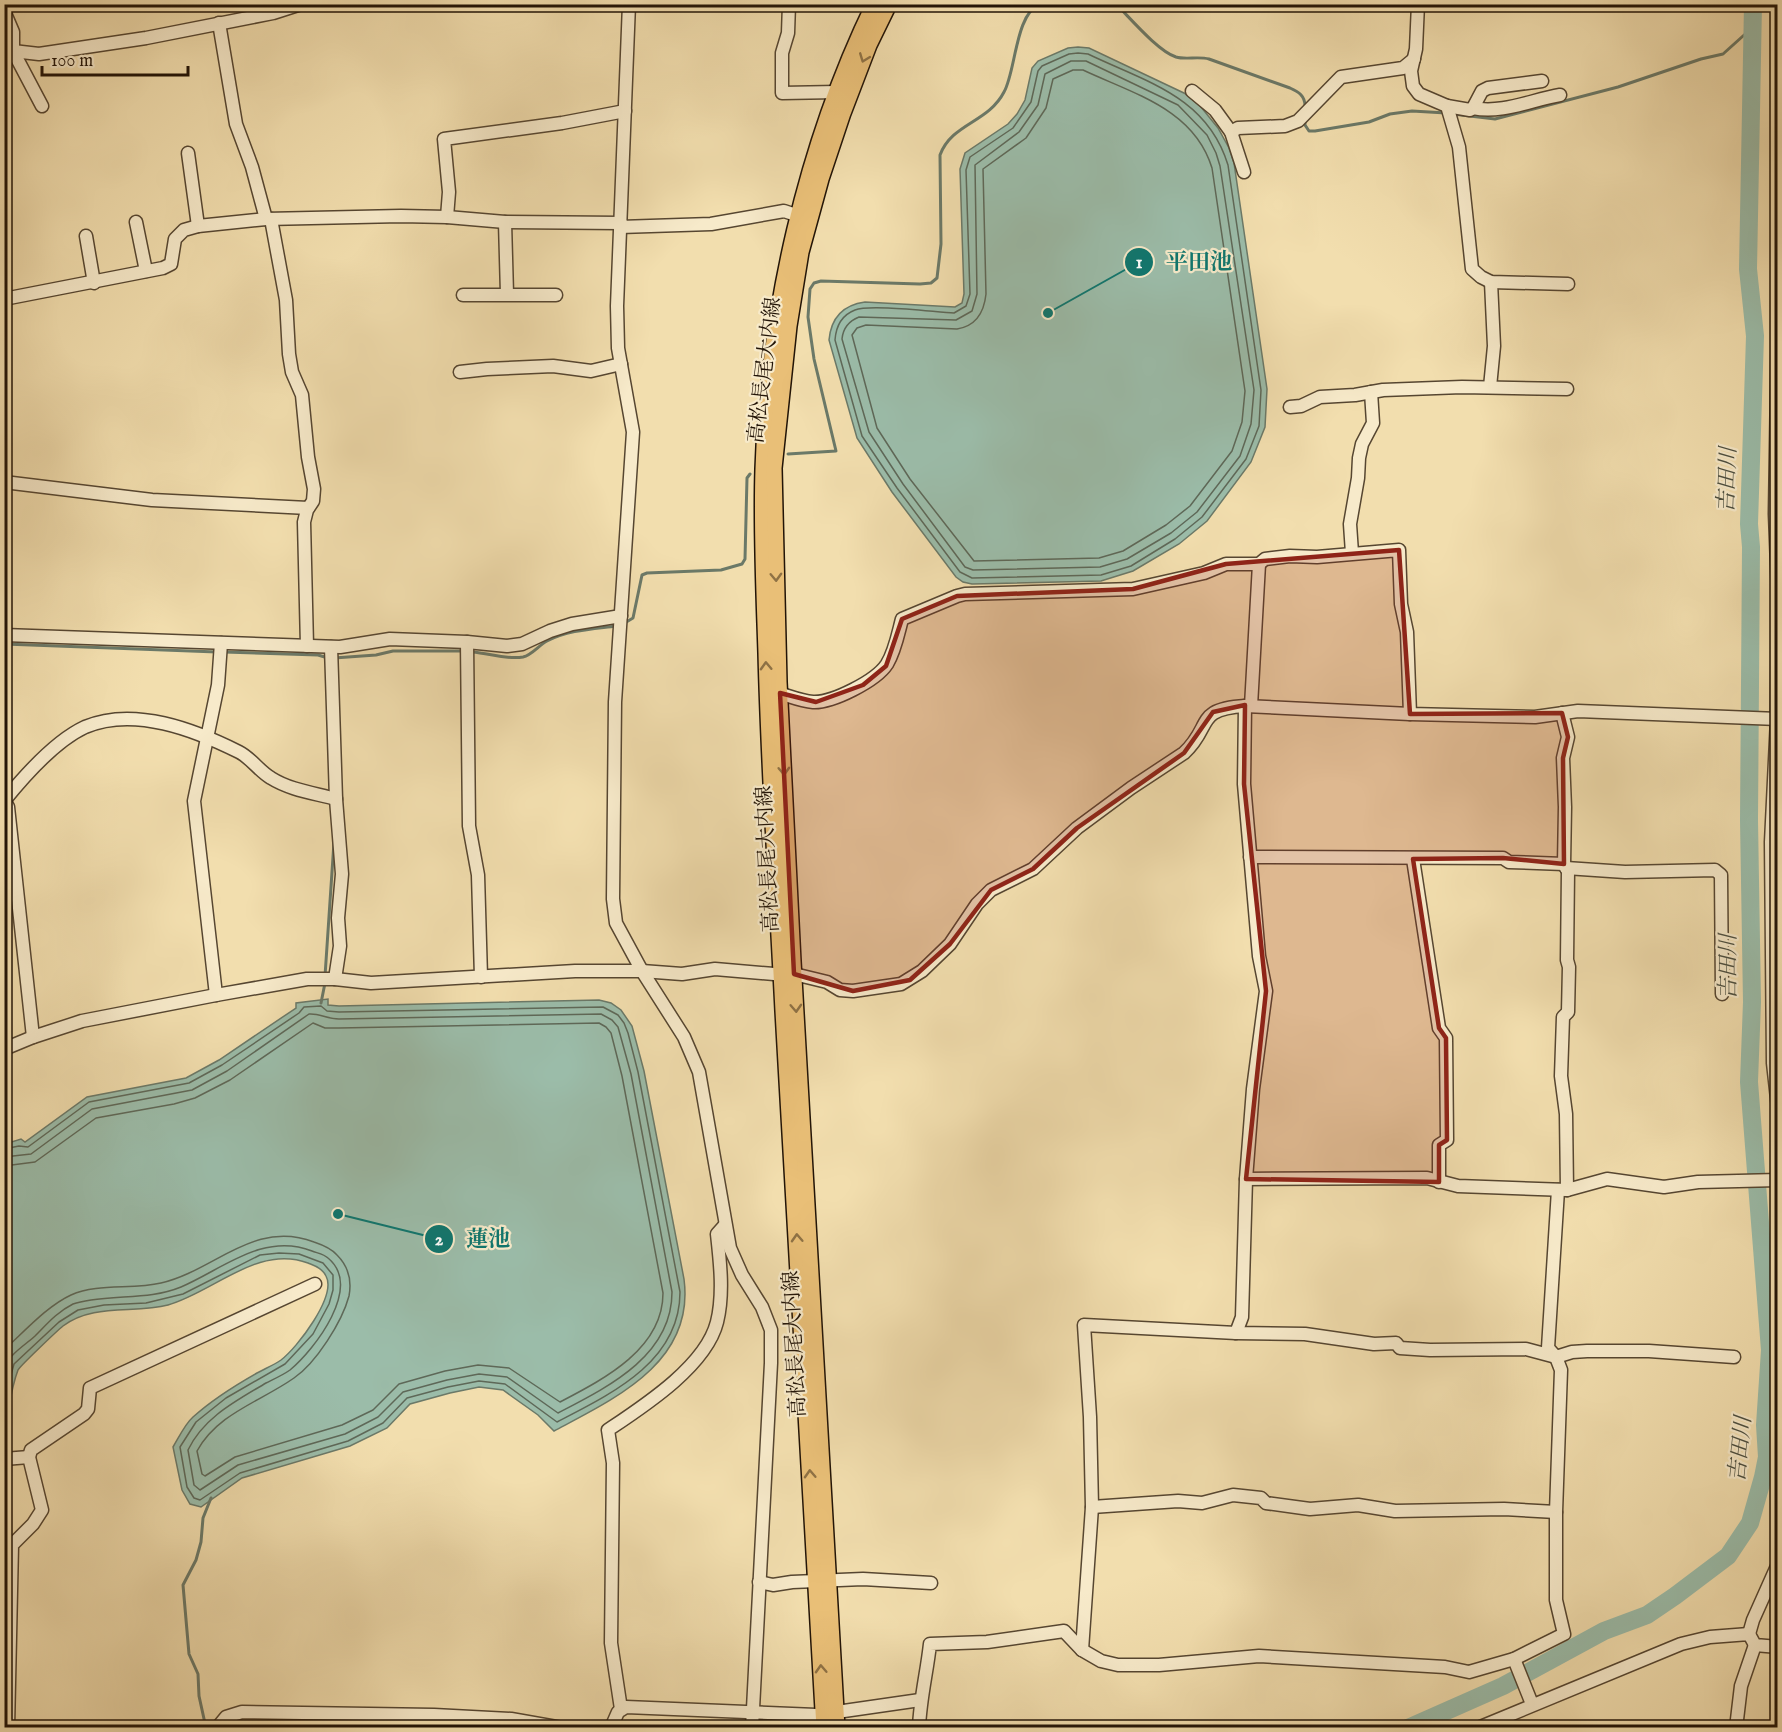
<svg xmlns="http://www.w3.org/2000/svg" width="1782" height="1732" font-family="'IM FELL English','Noto Serif JP',serif">
	<style>
		.water { fill: #9bbca9; stroke: #6b7968; stroke-width: 1.5 }
		.lines { fill: none; stroke-linecap: round; stroke-linejoin: round }
		.shore { stroke: #5e6858; stroke-width: 1.5 }
		.stream { stroke: #6b7968; stroke-width: 3 }
		.river { stroke: #9bbca9; stroke-width: 18 }
		.minor-casing { stroke: #564631; stroke-width: 15 }
		.major-casing { stroke: #221407; stroke-width: 18 }
		.minor { stroke: #f7eaca; stroke-width: 12 }
		.major { stroke: #e9bf77; stroke-width: 15 }
		.oneway { stroke: #8f7245 }
		.marked { fill: #8f2418; fill-opacity: 0.2; stroke: #8f2418; stroke-width: 4.5; stroke-linejoin: round }
		.labels { text-anchor: middle; stroke-width: 4.5; stroke-linejoin: round; paint-order: stroke }
		.street-label { font-size: 21px; fill: #221407; stroke: #f7eaca }
		.water-label { font-size: 22px; font-style: italic; fill: #4c4f40; stroke: #f7eaca }
		.leader { fill: none; stroke: #0f766e; stroke-width: 2 }
		.callout-dot { fill: #0f766e; stroke: #f7eaca; stroke-width: 2 }
		.mark-label { font-size: 18px; text-anchor: middle; font-weight: bold; fill: #fff }
		.callout-label { font-size: 22px; text-anchor: middle; font-weight: bold; fill: #0f766e; stroke: #f7eaca; stroke-width: 4.5; stroke-linejoin: round; paint-order: stroke }
	</style>
	<rect width="100%" height="100%" fill="#f2deae"/>
	<filter id="stains"><feTurbulence type="fractalNoise" baseFrequency=".00333" numOctaves="4"/><feColorMatrix values="0 0 0 0 .2 0 0 0 0 .09 0 0 0 0 .02 0 0 0 .5 -.17"/></filter>
	<radialGradient id="worn" r=".72"><stop offset=".6" stop-color="#630" stop-opacity="0"/><stop offset="1" stop-color="#630" stop-opacity=".3"/></radialGradient>
	<g class="water">
		<path d="M1078 47 1089 48 1186 94 1201 107 1218 128 1229 148 1234 163 1267 389 1265 427 1251 462 1207 521 1179 544 1133 571 1101 581 972 584 963 582 956 577 892 492 857 438 829 340C831 318 843 305 865 302L955 307 962 303 964 294 960 169 965 153 1008 124 1017 114 1025 100 1032 68 1038 61 1068 48Z"/>
		<path d="M328 999V1005L339 1006 599 1000 611 1003 621 1010 632 1026 644 1071 684 1279C695 1362 616 1398 554 1431L538 1415 503 1390 479 1387 450 1393 410 1404 387 1428 350 1446 242 1478 201 1507 190 1504 182 1490 173 1447C179 1437 185 1424 193 1417 213 1399 234 1386 257 1373 264 1369 274 1365 281 1360 297 1348 337 1296 326 1276 322 1268 315 1266 308 1263 258 1244 214 1292 168 1305 134 1314 93 1303 63 1326 58 1330 20 1366 18 1370 11 1388 9 1409 5 1428V1144L21 1139 25 1142 87 1097 186 1078 219 1060 296 1008V1003Z"/>
	</g>
	<g class="lines">
		<g class="shore">
			<path d="M1078 53 1088 54C1146 82 1207 96 1228 165L1261 390 1259 426 1246 459 1202 517 1175 539 1131 566 1101 575 972 578 960 572 897 488 862 436 835 340C836 326 842 315 855 310 870 304 934 312 954 313L966 306 970 294 966 170 970 157 1013 128 1031 102 1038 71 1042 66 1069 54Z"/>
			<path d="M1071 61H1086L1178 105 1207 135 1216 153 1220 166 1254 390 1251 424 1240 456 1197 512 1171 533 1127 559 1100 567 973 570 965 567 903 484 869 432 842 339C843 328 849 321 859 317L956 320 972 311 977 294 975 165 1019 132 1038 105 1045 74Z"/>
			<path d="M1073 70H1083C1134 94 1194 109 1212 168L1245 391 1242 422 1232 451 1190 506 1166 525 1123 551 1099 558 974 561 910 479 877 428 852 335 857 328 866 325 957 329C976 326 984 313 986 294L983 169 1026 138 1046 108 1053 79Z"/>
			<path d="M4 1149 19 1146 28 1147 89 1102 189 1083 222 1065 299 1013 304 1007 321 1006 327 1011 339 1012 603 1007 618 1015 624 1023 628 1033 638 1072 680 1292C680 1362 611 1394 557 1422L505 1384 479 1381 448 1387 407 1398 383 1423 348 1441 240 1473 200 1500 194 1498 187 1487 180 1447 196 1422 226 1398 285 1364 313 1334 329 1304 333 1290V1275L323 1263 299 1254 279 1253 260 1255 183 1294 146 1303 104 1305 78 1310 59 1322 14 1364 4 1400"/>
			<path d="M4 1157 31 1154 92 1109 192 1090 227 1071 309 1014C319 1013 327 1019 339 1019L601 1014 612 1020 618 1027 631 1074 672 1292C672 1356 608 1387 558 1413L507 1377 479 1374 447 1380 403 1392 378 1417 345 1434 238 1465 200 1490 194 1485 188 1450C204 1417 236 1401 266 1383 274 1379 283 1375 290 1370 315 1349 363 1287 328 1258 324 1254 317 1253 312 1251 263 1232 223 1269 181 1287 152 1299 121 1295 91 1300 85 1301 79 1302 73 1304 57 1312 47 1324 35 1336 24 1346 9 1354 4 1369"/>
			<path d="M4 1166 35 1162 96 1118 174 1104 195 1098 230 1080 313 1023 325 1028H339L599 1023 606 1027 611 1033 622 1076 663 1293C663 1349 604 1379 560 1402L509 1368 478 1365 445 1371 399 1384 373 1410 342 1425 235 1457 205 1476 202 1474 197 1451C218 1413 260 1402 294 1378 316 1363 342 1322 349 1296 352 1280 349 1267 337 1255 331 1248 323 1245 314 1242 254 1219 214 1271 161 1283 132 1290 98 1283 71 1295 47 1306 24 1332 4 1350"/>
		</g>
		<g class="stream">
			<path d="M1116 4C1131 19 1158 51 1176 57 1186 60 1198 56 1209 59L1290 88C1299 92 1305 96 1305 106"/>
			<path d="M1453 114 1495 119 1618 87 1701 59 1723 54 1753 27"/>
			<path d="M1305 119V125L1309 131H1315L1369 122 1390 114 1412 111 1446 113"/>
			<path d="M788 454 836 451 814 359 808 317 810 289 814 283 821 281 920 284 931 283 937 278 941 244 940 155C952 123 988 123 1004 92 1016 71 1015 14 1040 4"/>
			<path d="M623 624 633 618 642 575 647 573 721 570 742 564 745 559 747 478 750 474"/>
			<path d="M4 644 217 652"/>
			<path d="M224 652 318 655 328 658"/>
			<path d="M472 652C489 653 506 660 523 657 532 655 539 645 547 641 568 630 593 629 616 626"/>
			<path d="M334 658 376 655 393 651H465"/>
			<path d="M325 976 334 842"/>
			<path d="M321 1003 325 983"/>
			<path d="M206 1728 199 1696 198 1674 189 1654 183 1585 196 1560 201 1542 203 1518 211 1498"/>
		</g>
		<path class="river" d="M1408 1728 1503 1686 1604 1631 1647 1615 1675 1596 1728 1556 1750 1523 1763 1477 1767 1457 1765 1425 1770 1350 1749 1082 1752 1002 1749 820 1751 547 1749 524 1755 336 1748 269 1753 4"/>
		<g class="minor-casing">
			<g id="minor">
				<path d="M629 4 617 306 618 348 633 432 615 702 613 899 616 923 642 971 684 1037 699 1072 730 1248 742 1275 762 1307 771 1330V1363L752 1728"/>
				<path d="M789 4 788 33 782 53V93L837 92"/>
				<path d="M1418 4 1416 49 1411 71 1413 86 1419 94 1447 106 1459 147 1472 269 1481 277 1491 282 1568 284"/>
				<path d="M4 11 13 32V51L42 106"/>
				<path d="M219 23 236 124 252 167 266 219"/>
				<path d="M4 53 13 51 39 54 146 38 273 13 301 4"/>
				<path d="M1192 91 1215 110 1231 132 1244 172"/>
				<path d="M1447 106 1470 110 1473 108 1482 91 1488 88 1542 81"/>
				<path d="M1473 108C1502 114 1531 100 1560 95"/>
				<path d="M1231 132 1238 128 1285 126 1298 121 1341 77 1403 68 1414 59"/>
				<path d="M188 153 198 226"/>
				<path d="M447 217 449 192 444 139 562 123 625 111"/>
				<path d="M271 219 286 300 289 354 292 372 302 395 308 457 314 489 313 501 307 510 304 522 307 646"/>
				<path d="M136 222 146 271"/>
				<path d="M505 222 507 294"/>
				<path d="M620 227 711 224 784 211 799 216"/>
				<path d="M86 236 94 283"/>
				<path d="M463 295H556"/>
				<path d="M4 299 163 268 171 264 175 239 184 230 198 226 266 219 401 216 447 217 505 222 621 223"/>
				<path d="M1778 317 1775 514 1778 593"/>
				<path d="M460 372 487 369 553 366 591 371 621 364"/>
				<path d="M1490 387 1494 346 1491 282"/>
				<path d="M1290 407 1301 406 1320 397 1355 395 1383 390 1462 387 1567 389"/>
				<path d="M4 482 152 500 308 508"/>
				<path d="M1352 553 1350 524 1358 478 1359 458 1362 444 1373 423 1371 392"/>
				<path d="M1778 600 1777 719 1771 842 1773 1063 1778 1108"/>
				<path d="M4 635 340 647 390 639 467 642 507 646 522 644 550 631 572 624 621 616"/>
				<path d="M467 642 469 826 478 875 481 977"/>
				<path d="M331 647 336 799 342 874 338 918 340 946 335 979"/>
				<path d="M771 691C785 694 799 701 813 702 832 703 876 681 887 664 895 651 898 634 902 619L957 596 965 594 1133 589 1204 573 1226 564H1259L1265 559 1290 556 1317 557 1399 550 1401 604 1407 632 1410 714"/>
				<path d="M1251 706 1259 564"/>
				<path d="M1562 713 1568 737 1563 758 1565 807 1564 864 1568 871 1567 960 1569 967 1568 1012 1563 1017 1561 1076 1566 1114 1567 1190"/>
				<path d="M4 800 8 807 33 1037"/>
				<path d="M4 801C25 775 55 741 85 727 134 706 195 730 239 752 251 758 259 771 271 778 290 790 314 793 336 799"/>
				<path d="M1250 857 1503 858 1509 862 1564 864"/>
				<path d="M1413 859 1439 1028 1446 1038 1447 1140 1439 1145V1182"/>
				<path d="M1566 868 1625 872 1715 870 1721 875 1722 994"/>
				<path d="M216 995 194 801 218 685 221 643"/>
				<path d="M4 1049 33 1037 82 1021 216 995 307 979H335L371 983 575 971H642L682 974 715 969 774 974H794L827 982 840 990 853 991 901 984 922 971 950 944 977 904 991 890 1033 869 1077 828 1131 788 1184 753C1213 726 1194 709 1245 706L1410 714 1535 717 1578 711 1778 719"/>
				<path d="M1246 1179 1427 1178 1458 1186 1567 1190 1607 1179 1664 1187 1698 1182 1778 1180"/>
				<path d="M1236 1333 1242 1317 1246 1179 1253 1089 1266 991 1259 956 1244 784 1245 706"/>
				<path d="M4 1459 29 1457"/>
				<path d="M1092 1507 1178 1501 1202 1503 1233 1495 1261 1498 1266 1503 1310 1509 1358 1505 1395 1511 1504 1509 1556 1512"/>
				<path d="M759 1582 773 1585 792 1582 863 1579 931 1583"/>
				<path d="M1749 1634 1753 1620 1778 1564"/>
				<path d="M1082 1650 1092 1507 1090 1417 1084 1325 1236 1333 1305 1334 1374 1344 1396 1343 1400 1348 1430 1350 1526 1349 1556 1357 1572 1352 1587 1351H1649L1734 1357"/>
				<path d="M1514 1659 1532 1704"/>
				<path d="M621 1709 611 1643 613 1463 608 1430C644 1406 706 1366 717 1322 724 1294 720 1261 717 1234L725 1225"/>
				<path d="M8 1728 12 1545 33 1524 42 1510 29 1457 31 1450 84 1414 88 1409 90 1388 315 1284"/>
				<path d="M217 1728 226 1717 242 1712 434 1715 511 1719 562 1728"/>
				<path d="M611 1728 618 1712 626 1707 816 1715 920 1700"/>
				<path d="M919 1728C920 1699 927 1672 930 1644L987 1642 1064 1631 1082 1650 1101 1661 1118 1665H1159L1259 1656 1445 1667 1469 1672 1514 1659 1564 1634 1556 1600V1512L1561 1370 1556 1357 1548 1348 1558 1190"/>
				<path d="M1478 1728 1681 1644 1710 1637 1749 1634 1755 1645 1778 1647"/>
				<path d="M1736 1728 1741 1686 1755 1645"/>
			</g>
		</g>
		<g class="major-casing">
			<g id="major">
				<path d="M824 1728C811 1489 797 1250 783 1011 777 892 769 773 766 653 764 592 761 530 763 469 768 312 805 146 874 4"/>
				<path d="M837 1728 793 961 779 682 774 468 789 326 801 252 821 179 843 113 869 45 889 4"/>
			</g>
		</g>
		<use href="#minor" class="minor"/>
		<use href="#major" class="major"/>
	</g>
	<defs><path id="oneway-chevron" d="M-2-3.5L2.5 0L-2 3.5" fill="none" stroke-width="1.6" stroke-linecap="round" stroke-linejoin="round" transform="scale(1.5)"/></defs>
	<g class="oneway">
		<use href="#oneway-chevron" transform="translate(864 58) rotate(111)"/>
		<use href="#oneway-chevron" transform="translate(776 577) rotate(88)"/>
		<use href="#oneway-chevron" transform="translate(766 666) rotate(-92)"/>
		<use href="#oneway-chevron" transform="translate(784 771) rotate(87)"/>
		<use href="#oneway-chevron" transform="translate(796 1008) rotate(87)"/>
		<use href="#oneway-chevron" transform="translate(797 1238) rotate(-93)"/>
		<use href="#oneway-chevron" transform="translate(810 1474) rotate(-93)"/>
		<use href="#oneway-chevron" transform="translate(821 1669) rotate(-93)"/>
	</g>
	<path class="marked" d="M1399 550 1410 714 1562 713 1568 737 1563 758 1564 864 1503 858 1413 859 1439 1028 1446 1038 1447 1140 1439 1145V1182L1246 1179 1266 991 1244 784 1245 705 1213 712 1184 753 1077 828 1033 869 991 890 950 944 910 980 853 991 794 974 780 693 816 702 863 685 886 666 902 619 957 596 1133 589 1226 564Z"/>
	<g class="labels">
		<g class="street-label">
			<text transform="translate(764 370) rotate(-83)" y="7">高松長尾大内線</text>
			<text transform="translate(767 859) rotate(-93)" y="7">高松長尾大内線</text>
			<text transform="translate(794 1344) rotate(-93)" y="7">高松長尾大内線</text>
		</g>
		<g class="water-label">
			<text transform="translate(1726 480) rotate(-88)" y="8">吉田川</text>
			<text transform="translate(1727 967) rotate(-90)" y="8">吉田川</text>
			<text transform="translate(1739 1449) rotate(-84)" y="8">吉田川</text>
		</g>
	</g>
	<path class="leader" d="M1048 313L1139 262M338 1214L439 1239"/>
	<g class="callout-dot">
		<circle cx="1048" cy="313" r="6"/>
		<circle cx="338" cy="1214" r="6"/>
		<circle cx="1139" cy="262" r="15"/>
		<circle cx="439" cy="1239" r="15"/>
	</g>
	<g class="mark-label">
		<text x="1139" y="268">1</text>
		<text x="439" y="1245">2</text>
	</g>
	<g class="callout-label">
		<text x="1199" y="269">平田池</text>
		<text x="488" y="1246">蓮池</text>
	</g>
	<rect width="1782" height="1732" fill="none" stroke="#f2deae" stroke-width="24"/>
	<rect x="6" y="6" width="1770" height="1720" fill="none" stroke="#221407" stroke-width="3"/>
	<rect x="12" y="12" width="1758" height="1708" fill="none" stroke="#221407" stroke-width="1.5"/>
	<path d="M42 66v9h146v-9" fill="none" stroke="#221407" stroke-width="3"/>
	<text x="51" y="66" font-size="18" fill="#221407" stroke="#f7eaca" stroke-width="4.5" paint-order="stroke">100 m</text>
	<rect width="100%" height="100%" filter="url(#stains)"/>
	<rect width="100%" height="100%" fill="url(#worn)"/>
</svg>
